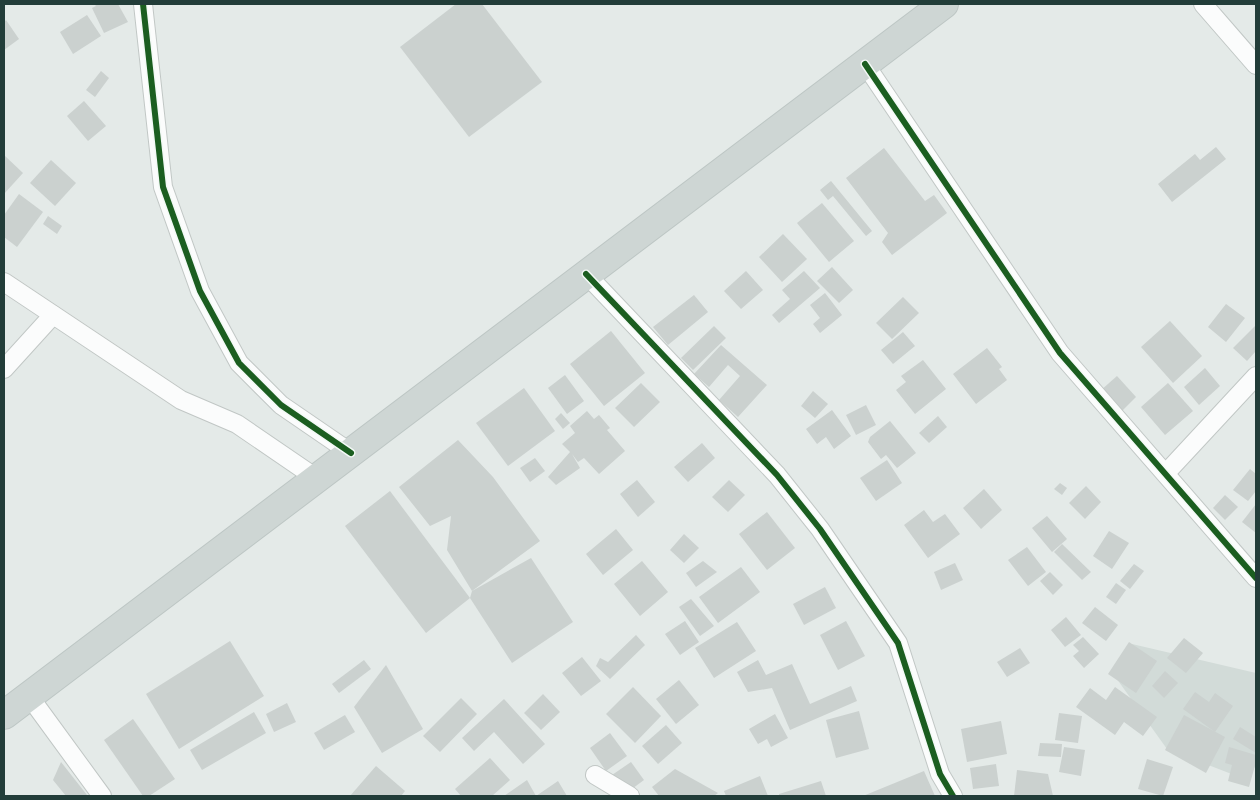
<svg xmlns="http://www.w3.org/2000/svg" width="1260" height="800" font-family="'Archivo Narrow',sans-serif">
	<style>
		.built { fill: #d2dbd8 }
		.building { fill: #cbd1cf }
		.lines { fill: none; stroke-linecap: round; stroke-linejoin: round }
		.minor-casing { stroke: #c1c7c5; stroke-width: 20 }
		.primary-casing { stroke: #bdc6c4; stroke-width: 30 }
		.minor { stroke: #fbfcfc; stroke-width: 18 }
		.primary { stroke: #ced6d4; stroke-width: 28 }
		.cycleway-casing { stroke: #f3f9f6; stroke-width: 9 }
		.cycleway { stroke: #1b5e20; stroke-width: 6 }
	</style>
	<rect width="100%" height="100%" fill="#e4eae8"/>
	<path class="built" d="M1132 644 1256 673V765L1247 780 1167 749 1114 675Z"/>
	<g class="building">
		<path d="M94 4H118L128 22 104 33 92 8 96 6Z"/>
		<path d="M456 4H482L542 82 469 137 400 47Z"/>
		<path d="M87 15 101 36 73 54 60 32Z"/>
		<path d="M6 20 19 39 4 50V22Z"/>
		<path d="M101 71 109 78 95 97 86 90Z"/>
		<path d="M84 101 106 126 88 141 67 116Z"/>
		<path d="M1216 147 1226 159 1172 202 1158 184 1195 154 1200 160Z"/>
		<path d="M884 148 925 201 934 195 947 213 892 255 882 242 888 233 846 178Z"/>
		<path d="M4 155 23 173 4 194Z"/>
		<path d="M51 160 76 183 55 206 30 183Z"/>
		<path d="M831 181 872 231 866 236 833 196 828 200 820 190Z"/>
		<path d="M19 194 43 212 17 247 4 237V215Z"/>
		<path d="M822 203 854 241 829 262 797 223Z"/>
		<path d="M48 216 62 226 57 234 43 224Z"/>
		<path d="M783 234 807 259 782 282 759 257Z"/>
		<path d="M832 267 853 290 839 303 817 281Z"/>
		<path d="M746 271 763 290 741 309 724 291Z"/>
		<path d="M804 271 820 288 779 323 772 315 790 299 782 290Z"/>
		<path d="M825 293 842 315 820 333 813 324 820 318 810 305Z"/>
		<path d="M694 295 708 312 668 345 653 327Z"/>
		<path d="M903 297 919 313 892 339 876 323Z"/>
		<path d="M1226 304 1245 318 1226 342 1208 327Z"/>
		<path d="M1170 321 1202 356 1173 383 1141 347Z"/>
		<path d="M1256 325V351L1247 361 1233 348Z"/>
		<path d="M714 326 726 338 693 370 681 358Z"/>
		<path d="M611 331 645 373 604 406 570 364Z"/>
		<path d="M903 332 915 346 893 364 881 350Z"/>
		<path d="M721 345 767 385 738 417 719 400 740 376 728 365 709 387 694 374Z"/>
		<path d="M987 348 1002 367 999 369 1007 380 976 404 953 374Z"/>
		<path d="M923 360 946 389 915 414 896 390 906 382 901 376Z"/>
		<path d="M1205 368 1220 386 1199 405 1184 387Z"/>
		<path d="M565 375 584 401 567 414 548 388Z"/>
		<path d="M1117 376 1136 397 1120 413 1100 391Z"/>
		<path d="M641 383 660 402 634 427 615 408Z"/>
		<path d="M1168 383 1193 411 1165 435 1141 407Z"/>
		<path d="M524 388 555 431 508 466 476 423Z"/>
		<path d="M813 391 828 404 815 418 801 406Z"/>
		<path d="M866 405 876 425 856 435 846 415Z"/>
		<path d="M832 410 851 436 834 449 826 437 817 444 806 429Z"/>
		<path d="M587 411 594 419 599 415 610 428 607 430 625 451 599 474 584 458 578 462 572 454 580 468 556 485 548 477 570 452 562 444 575 433 570 426Z"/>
		<path d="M561 413 570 423 563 429 555 419Z"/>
		<path d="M938 416 947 427 929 443 919 433Z"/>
		<path d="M890 421 916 453 897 468 886 455 881 459 868 442 870 437Z"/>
		<path d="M458 440 493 477 540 541 472 591 447 550 451 516 430 526 399 487Z"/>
		<path d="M702 443 715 458 688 482 674 467Z"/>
		<path d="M535 458 545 471 530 482 520 468Z"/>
		<path d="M887 460 902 483 876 501 860 478Z"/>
		<path d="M1250 469 1256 474V491L1248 501 1233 490Z"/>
		<path d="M637 480 655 502 638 517 620 494Z"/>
		<path d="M729 480 745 495 728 512 712 497Z"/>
		<path d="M1060 483 1067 488 1062 495 1054 489Z"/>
		<path d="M1086 486 1101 502 1085 519 1069 503Z"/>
		<path d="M984 489 1002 510 981 529 963 508Z"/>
		<path d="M390 491 470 598 426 633 345 526Z"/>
		<path d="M1225 495 1238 507 1225 520 1213 508Z"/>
		<path d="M1256 504V533L1242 522Z"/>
		<path d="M924 510 933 522 945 514 960 534 928 558 904 525Z"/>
		<path d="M767 512 795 548 767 570 739 534Z"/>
		<path d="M1047 516 1067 539 1052 552 1032 528Z"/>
		<path d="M616 529 633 550 603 575 586 554Z"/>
		<path d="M1109 531 1129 543 1112 569 1093 556Z"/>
		<path d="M684 534 699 548 684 563 670 550Z"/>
		<path d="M1062 544 1091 572 1082 580 1054 552Z"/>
		<path d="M1027 547 1046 572 1028 586 1008 560Z"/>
		<path d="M531 558 573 622 512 663 470 598 472 591Z"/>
		<path d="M642 561 668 592 640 616 614 584Z"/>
		<path d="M703 561 717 572 696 587 686 573Z"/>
		<path d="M955 563 963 580 941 590 934 572Z"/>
		<path d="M1134 564 1144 571 1130 589 1120 581Z"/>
		<path d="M741 567 760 592 718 623 699 597Z"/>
		<path d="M1050 572 1063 585 1053 595 1040 581Z"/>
		<path d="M1116 583 1126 590 1116 604 1106 597Z"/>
		<path d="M825 587 836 608 804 625 793 604Z"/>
		<path d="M691 599 714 626 700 636 679 607Z"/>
		<path d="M1095 607 1118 625 1106 641 1082 623Z"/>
		<path d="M1066 617 1081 635 1065 647 1051 630Z"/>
		<path d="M685 621 699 642 680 655 665 634Z"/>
		<path d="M846 621 865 656 838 670 820 635Z"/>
		<path d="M737 622 756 651 714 678 695 648Z"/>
		<path d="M636 635 645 645 610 679 596 666 600 658 608 662Z"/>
		<path d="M1083 637 1099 654 1084 668 1073 656 1079 651 1073 645Z"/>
		<path d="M1184 638 1203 653 1186 673 1167 658Z"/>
		<path d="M230 641 264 696 179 749 146 694Z"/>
		<path d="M1129 642 1157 661 1136 693 1108 674Z"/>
		<path d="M1020 648 1030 663 1007 677 997 662Z"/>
		<path d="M582 657 601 681 581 696 562 673Z"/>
		<path d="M364 660 371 669 339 693 332 684Z"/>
		<path d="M758 660 766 675 792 664 810 704 851 686 857 701 790 730 772 688 748 692 737 672Z"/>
		<path d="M386 665 423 729 382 753 354 707Z"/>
		<path d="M1165 671 1178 683 1164 698 1152 686Z"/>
		<path d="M679 680 699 705 676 724 656 699Z"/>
		<path d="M633 687 661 716 635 743 606 714Z"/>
		<path d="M1115 687 1157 717 1143 736 1124 722 1115 735 1076 707 1090 688 1106 700Z"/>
		<path d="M1195 692 1209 702 1215 693 1233 706 1215 732 1183 709Z"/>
		<path d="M543 694 560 712 541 730 524 713Z"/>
		<path d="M461 698 477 714 440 752 423 736Z"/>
		<path d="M504 699 545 744 523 764 494 732 474 751 462 738Z"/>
		<path d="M287 703 296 722 274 732 266 714Z"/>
		<path d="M859 711 869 749 836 758 826 720Z"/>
		<path d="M254 712 266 733 202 770 190 750Z"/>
		<path d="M1059 713 1082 716 1078 743 1055 740Z"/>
		<path d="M775 714 788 738 771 747 767 739 758 744 749 729Z"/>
		<path d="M345 715 355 732 324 750 314 733Z"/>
		<path d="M1184 715 1225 737 1206 773 1165 750Z"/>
		<path d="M133 719 175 779 149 796H143L104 740Z"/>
		<path d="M1001 721 1007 754 967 762 961 729Z"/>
		<path d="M666 725 682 743 658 764 642 746Z"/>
		<path d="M1240 727 1256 737V753L1233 739Z"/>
		<path d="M610 733 627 756 606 771 590 748Z"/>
		<path d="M1040 743 1062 744 1061 757 1038 756Z"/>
		<path d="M1064 747 1085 750 1081 776 1059 772Z"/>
		<path d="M1229 747 1256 755V762L1249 787 1228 781 1232 765 1225 763Z"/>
		<path d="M490 758 510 780 492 796H461L455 789Z"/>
		<path d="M1147 759 1173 767 1163 796 1138 789Z"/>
		<path d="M61 762 87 795 85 796H66L53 780Z"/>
		<path d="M631 762 644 780 625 794 612 775Z"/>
		<path d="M996 764 999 786 973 789 970 768Z"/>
		<path d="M376 766 405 791 401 796H350Z"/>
		<path d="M675 769 718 793 714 796H659L652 787Z"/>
		<path d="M1017 770 1048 774 1053 796H1014Z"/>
		<path d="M924 771 935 796H863Z"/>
		<path d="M760 776 768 796H726L724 791Z"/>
		<path d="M527 780 536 796 558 781 567 796H504Z"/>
		<path d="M821 781 826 796H779V794Z"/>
	</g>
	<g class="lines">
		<g class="minor-casing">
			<g id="minor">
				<path d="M143 4 163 187 200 291 239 363 281 405 351 453"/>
				<path d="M1203 4 1256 65"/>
				<path d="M865 64 1060 353 1256 578"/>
				<path d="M586 274 777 475 820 529 898 643 940 774 953 796"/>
				<path d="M4 282 181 400 237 424 316 478"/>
				<path d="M4 369 53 315"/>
				<path d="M1166 473 1256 376"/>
				<path d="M29 696 102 796"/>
				<path d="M595 775 630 796"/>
			</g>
		</g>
		<g class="primary-casing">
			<path id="primary" d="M4 715 944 4"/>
		</g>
		<use href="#minor" class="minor"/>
		<use href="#primary" class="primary"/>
		<g class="cycleway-casing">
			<g id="cycleway">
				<path d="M143 4 163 187 200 291 239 363 281 405 351 453"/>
				<path d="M865 64 1060 353 1256 578"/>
				<path d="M586 274 777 475 820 529 898 643 940 774 953 796"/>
			</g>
		</g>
		<use href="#cycleway" class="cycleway"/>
	</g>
	<rect width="1260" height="800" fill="none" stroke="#223d39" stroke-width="10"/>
</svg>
